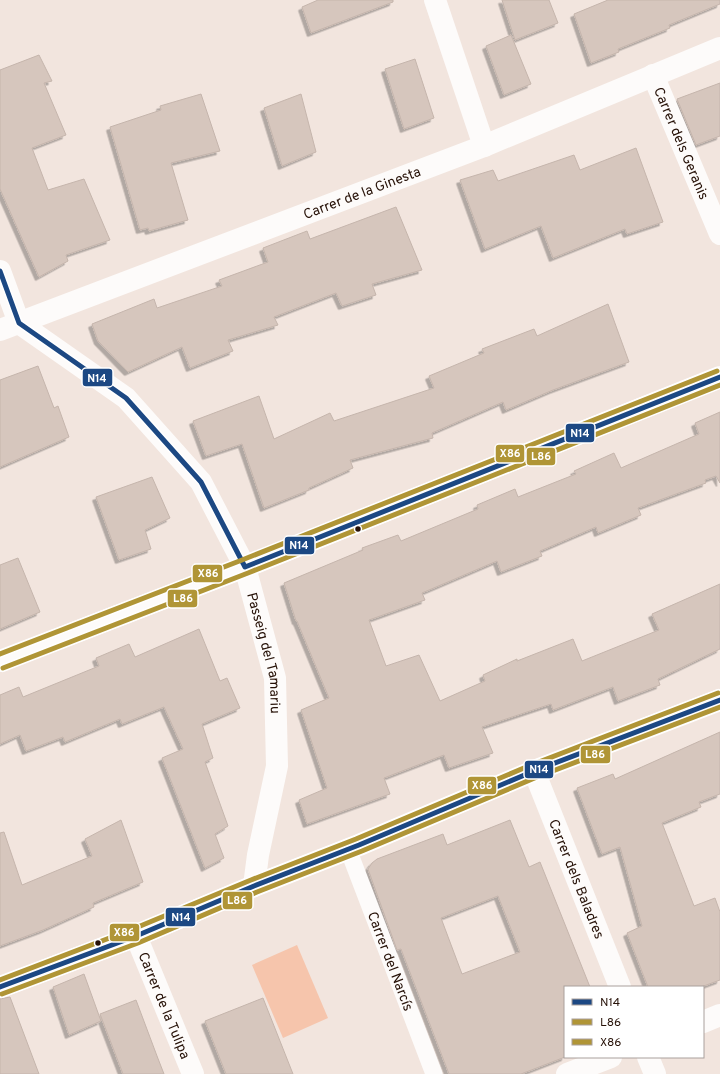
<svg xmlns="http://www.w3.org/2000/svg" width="720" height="1074" font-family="Overpass,sans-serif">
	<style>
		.green { fill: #f6c5ac }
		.building { fill: #d6c6bd; stroke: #c5b5ac; fill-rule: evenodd; filter: url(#shadow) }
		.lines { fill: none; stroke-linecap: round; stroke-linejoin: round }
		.pedestrian { stroke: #fdfbfa; stroke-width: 17 }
		.minor { stroke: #fdfbfa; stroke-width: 22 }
		.bus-1-casing { stroke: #fff; stroke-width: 8 }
		.bus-2-casing { stroke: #fff; stroke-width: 8 }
		.bus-3-casing { stroke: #fff; stroke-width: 8 }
		.bus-1 { stroke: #1c4883; stroke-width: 5 }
		.bus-2 { stroke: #b09536; stroke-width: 5 }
		.bus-3 { stroke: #b09536; stroke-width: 5 }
		.bus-dot { fill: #271208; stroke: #fff; stroke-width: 1.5 }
		.labels { text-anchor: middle; stroke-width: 3.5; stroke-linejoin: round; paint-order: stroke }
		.street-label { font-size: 14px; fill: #271208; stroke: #fff }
		.line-badge { stroke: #fff; stroke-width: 1.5 }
		.badge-label { font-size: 11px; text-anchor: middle; font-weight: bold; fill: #fff }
	</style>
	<defs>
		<filter id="shadow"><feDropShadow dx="-3.5" dy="3.5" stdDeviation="0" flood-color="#0004"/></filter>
	</defs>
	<rect width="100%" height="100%" fill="#f2e5de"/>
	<path class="green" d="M297 945 328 1018 283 1038 252 965Z"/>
	<g class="building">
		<path d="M318 0H393V2L311 33 302 7Z"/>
		<path d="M502 0H549L558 23 515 40Z"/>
		<path d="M608 0H720V4L669 25 670 28 618 49 619 52 591 63 574 14Z"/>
		<path d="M511 35 531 84 504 95 486 46Z"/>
		<path d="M39 55 52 81 44 83 66 135 32 148 48 190 84 179 110 240 66 255 68 261 39 277 0 189V70Z"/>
		<path d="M415 59 434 118 404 129 385 69Z"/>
		<path d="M720 83V136L696 145 677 99Z"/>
		<path d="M201 94 220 151 171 163 188 220 149 231 148 228 140 230 110 127 161 110 160 106Z"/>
		<path d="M301 94 316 152 282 166 264 108Z"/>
		<path d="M636 148 663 222 627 234 625 229 553 258 541 226 485 249 460 180 493 170 498 181 574 155 580 170Z"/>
		<path d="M396 207 422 270 372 284 376 295 342 306 336 293 274 317 278 325 228 340 233 351 190 368 182 347 128 372 98 341 92 324 154 299 157 308 222 286 219 280 268 262 263 248 307 231 310 239Z"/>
		<path d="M608 304 629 362 553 390 506 410 503 402 432 433 433 438 350 460 353 468 309 488V490L264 508 242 444 206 456 193 421 259 396 274 439 330 413 334 421 434 388 429 376 484 353 482 349 534 329 537 336Z"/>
		<path d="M38 366 54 408 58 406 69 437 0 467V380Z"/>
		<path d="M720 412V483L716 476 705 480 706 483 638 508 641 515 598 533 596 527 540 551 542 556 501 572 497 561 422 593 425 600 369 620 386 666 419 655 440 701 485 681 483 675 517 659V661L573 639 582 661 659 630 652 614 720 584V649L658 679 660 685 618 701 613 687 553 710 551 704 482 727 493 753 449 768 444 755 384 778 390 794 307 824 299 800 327 788 301 710 329 698 297 621H296L284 583 363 550 362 548 398 535 401 541 478 509 477 505 515 489 518 497 576 474 574 471 614 453 621 468 699 434 695 423Z"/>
		<path d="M152 477 170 518 145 530 151 549 119 560 96 497Z"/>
		<path d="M18 558 40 612 0 629V565Z"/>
		<path d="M199 629 220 681 227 678 240 708 202 724 213 758 205 762 228 826 215 834 224 858 205 868 162 758 183 749 164 707 122 724 120 719 65 742 63 737 26 751 20 735 0 744V695L19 687 23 697 99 666 96 658 129 644 135 657Z"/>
		<path d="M720 732V794L699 802 701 807 662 823 694 906 715 898 720 912V980L701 987H648L627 933 642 926 620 847 602 854 577 788 613 774 615 779Z"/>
		<path d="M121 820 143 882 93 903 94 907 43 930 0 946V833L4 832 22 885 92 856 85 839Z"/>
		<path d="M510 820 529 867 540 862 590 987H565V1057L521 1074H449L401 949 397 950 368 869 372 863 377 859 443 834 447 845ZM498 896 520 952 462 974 441 918Z"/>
		<path d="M84 974 101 1021 69 1035 53 987Z"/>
		<path d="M10 997 39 1074H0V999Z"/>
		<path d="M263 998 293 1074H226L205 1021Z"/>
		<path d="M136 1000 157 1056 164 1074H123L100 1014Z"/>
	</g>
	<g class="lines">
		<path class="pedestrian" id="s1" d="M348 849 434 1074"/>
		<g class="minor">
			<path d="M435 0 484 146"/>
			<path id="s2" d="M653 75 720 234"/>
			<path id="s3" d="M0 271 19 323 126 398 201 482 245 567 275 678 277 766 258 855 254 886"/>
			<path id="s4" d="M0 330 484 146 720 48"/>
			<path d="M0 661 245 567 720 377"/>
			<path id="s5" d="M534 771 620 987"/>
			<path id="s6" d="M136 936 193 1074"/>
			<path d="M0 987 136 936 254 886 359 845 534 771 720 700"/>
			<path d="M703 1022 720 1015"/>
			<path d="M648 1057 655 1074"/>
			<path d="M567 1074 611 1057"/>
		</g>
		<g class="bus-1-casing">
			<g id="bus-1">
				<path d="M0 271 19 323 126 398 201 482 245 567 720 377"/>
				<path d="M0 987 136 936 254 886 359 845 534 771 720 700"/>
			</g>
		</g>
		<g class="bus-2-casing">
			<g id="bus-2">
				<path d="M3 668 248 573 720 385"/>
				<path d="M2 994 138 943 257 892 362 851 537 777 720 707"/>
			</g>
		</g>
		<g class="bus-3-casing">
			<g id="bus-3">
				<path d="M0 654 242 560 717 371"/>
				<path d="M0 980 133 929 251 880 356 839 531 765 718 693"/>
			</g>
		</g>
		<use href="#bus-1" class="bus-1"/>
		<use href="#bus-2" class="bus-2"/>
		<use href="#bus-3" class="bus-3"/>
	</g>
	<g class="bus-dot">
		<circle cx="358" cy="529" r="3.5"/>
		<circle cx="98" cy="943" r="3.5"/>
	</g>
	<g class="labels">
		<g class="street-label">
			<text dy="5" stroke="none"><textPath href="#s2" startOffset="74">Carrer dels Geranis</textPath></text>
			<text dy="5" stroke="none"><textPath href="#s4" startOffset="387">Carrer de la Ginesta</textPath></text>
			<text dy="5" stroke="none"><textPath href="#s3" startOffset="483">Passeig del Tamariu</textPath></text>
			<text dy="5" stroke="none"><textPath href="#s5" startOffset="116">Carrer dels Baladres</textPath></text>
			<text dy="5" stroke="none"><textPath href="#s1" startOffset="120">Carrer del Narcís</textPath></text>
			<text dy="5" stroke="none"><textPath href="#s6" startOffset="75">Carrer de la Tulipa</textPath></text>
		</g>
	</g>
	<g class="line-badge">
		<rect x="82" y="368" width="31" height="19" rx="4" fill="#1c4883"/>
		<rect x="565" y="423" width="30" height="20" rx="4" fill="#1c4883"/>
		<rect x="495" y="444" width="30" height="19" rx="4" fill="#b09536"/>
		<rect x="526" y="447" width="30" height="19" rx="4" fill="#b09536"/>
		<rect x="284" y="536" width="31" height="19" rx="4" fill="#1c4883"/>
		<rect x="192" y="564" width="31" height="19" rx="4" fill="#b09536"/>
		<rect x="167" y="589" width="31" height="19" rx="4" fill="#b09536"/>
		<rect x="580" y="745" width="31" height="19" rx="4" fill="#b09536"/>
		<rect x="524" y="760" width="30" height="19" rx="4" fill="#1c4883"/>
		<rect x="467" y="776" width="30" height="19" rx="4" fill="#b09536"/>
		<rect x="222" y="891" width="31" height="19" rx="4" fill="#b09536"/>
		<rect x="165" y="907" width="31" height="20" rx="4" fill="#1c4883"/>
		<rect x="109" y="923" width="31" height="19" rx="4" fill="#b09536"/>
	</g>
	<g class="badge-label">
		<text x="97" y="382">N14</text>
		<text x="580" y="437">N14</text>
		<text x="510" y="457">X86</text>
		<text x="541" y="460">L86</text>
		<text x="299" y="549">N14</text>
		<text x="208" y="577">X86</text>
		<text x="183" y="602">L86</text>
		<text x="595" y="758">L86</text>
		<text x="539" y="773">N14</text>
		<text x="482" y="789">X86</text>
		<text x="237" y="904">L86</text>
		<text x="181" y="921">N14</text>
		<text x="124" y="936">X86</text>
	</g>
	<rect x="564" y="986" width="140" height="72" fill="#ffffff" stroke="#a9a09c"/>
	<rect x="572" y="999" width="20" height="6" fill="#1c4883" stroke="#a9a09c"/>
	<text x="600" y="1006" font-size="12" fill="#271208">N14</text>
	<rect x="572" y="1019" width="20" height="6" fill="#b09536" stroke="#a9a09c"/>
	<text x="600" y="1026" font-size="12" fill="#271208">L86</text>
	<rect x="572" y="1039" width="20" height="6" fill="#b09536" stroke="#a9a09c"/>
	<text x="600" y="1046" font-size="12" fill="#271208">X86</text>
</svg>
